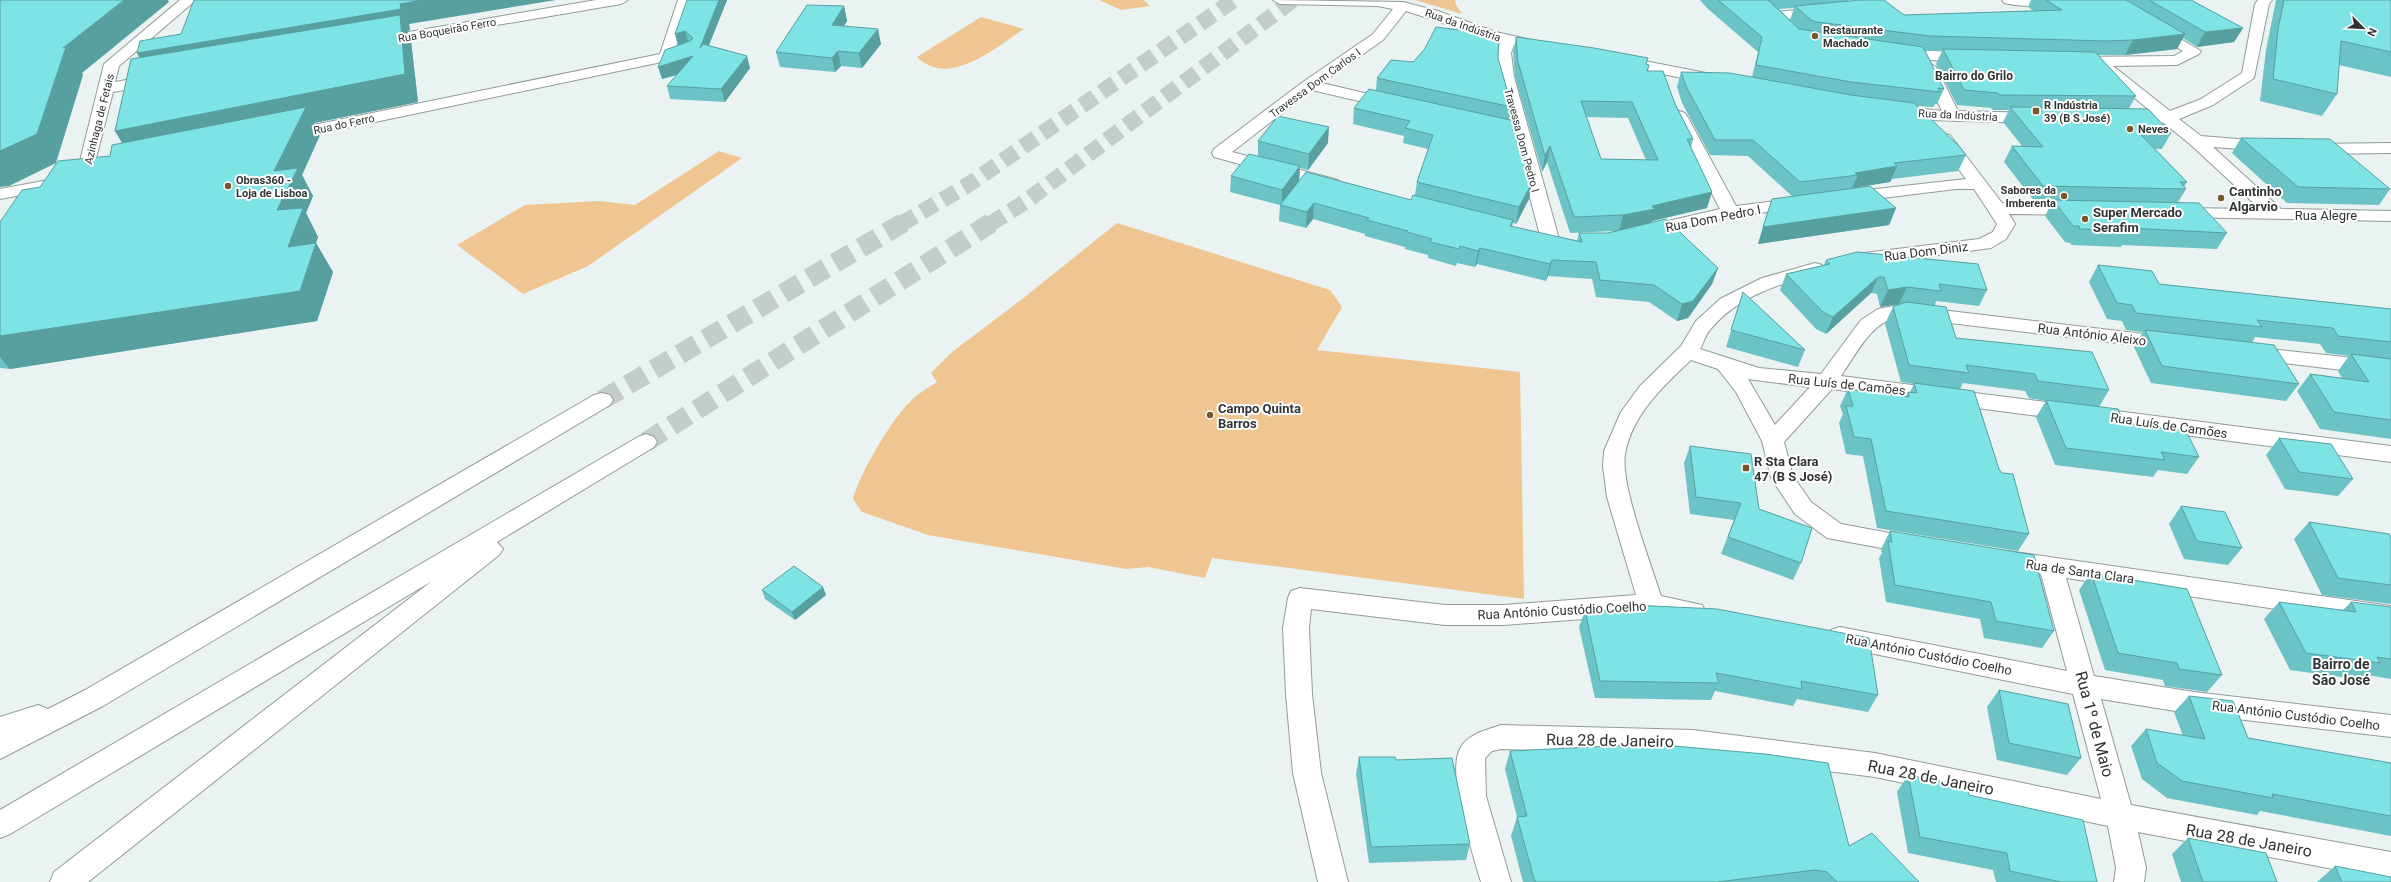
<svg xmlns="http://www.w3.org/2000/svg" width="2391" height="882" font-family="Roboto,sans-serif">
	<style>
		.green { fill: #efc691 }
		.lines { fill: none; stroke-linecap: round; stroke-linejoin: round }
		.highway-tunnel-far1 { stroke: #c5cccc; stroke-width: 16; stroke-dasharray: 16 8; stroke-linecap: butt }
		.highway-tunnel { stroke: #c5cccc; stroke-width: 20; stroke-dasharray: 20 10; stroke-linecap: butt }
		.minor-casing { stroke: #939a9a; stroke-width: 2 }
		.highway-casing { stroke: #939a9a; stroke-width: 2 }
		.minor { fill: #fff; fill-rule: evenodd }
		.highway { fill: #fff; fill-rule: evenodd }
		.wall { fill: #6cc3c5; fill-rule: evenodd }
		.shaded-wall { fill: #589fa0 }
		.building { fill: #7ee3e5; stroke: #589fa0; fill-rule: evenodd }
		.poi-dot { fill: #77582d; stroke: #fff; stroke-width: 1.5 }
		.labels { text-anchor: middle; stroke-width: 4; stroke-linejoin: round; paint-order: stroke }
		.far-street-label { font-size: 11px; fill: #313434; stroke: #fff }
		.far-poi-label { font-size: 11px; font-weight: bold; fill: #313434; stroke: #fff; text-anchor: start }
		.far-neighbourhood-label { font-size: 12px; font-weight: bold; fill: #313434; stroke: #fff }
		.poi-label { font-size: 13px; font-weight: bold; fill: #313434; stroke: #fff; text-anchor: start }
		.street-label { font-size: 13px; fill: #313434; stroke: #fff }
		.neighbourhood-label { font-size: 14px; font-weight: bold; fill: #313434; stroke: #fff }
		.near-street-label { font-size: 16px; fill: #313434; stroke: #fff }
	</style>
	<rect width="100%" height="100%" fill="#eaf2f2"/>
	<g class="green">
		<path d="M1099 0H1144L1150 6 1121 10Z"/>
		<path d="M1415 0H1455L1456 5 1462 14Z"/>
		<path d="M981 17 1024 29C996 47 949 89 917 57Z"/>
		<path d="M719 151 742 158 588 266 523 294 457 245 525 205 599 201 635 205Z"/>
		<path d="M1117 223 1330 290 1342 307 1317 350 1520 372 1524 599 1212 558 1205 578 1148 567 1126 569 928 535 862 512 853 499C858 477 892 418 910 402 917 394 928 388 937 382L931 373 952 352 1021 300Z"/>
	</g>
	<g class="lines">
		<g class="highway-tunnel-far1">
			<path d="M901 224 968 185 1234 0"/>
			<path d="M990 224 1025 202 1293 0"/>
		</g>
		<g class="highway-tunnel">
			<path d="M602 400 903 223"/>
			<path d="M646 442 991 223"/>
		</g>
		<g class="minor-casing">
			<g id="minor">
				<path d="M180 0H196L119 66 115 82 154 75 162 80 154 85 113 92 90 182H78L70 186 0 199V189L70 176 76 177 104 64Z"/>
				<path d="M596 0H628L621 4 379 45 372 41 379 37Z"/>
				<path d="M678 0H692L676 48 688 45 695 49 693 52 671 60 289 140 283 139 281 135 283 131 289 130 660 54Z"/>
				<path d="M1273 0 1403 2 1438 11 1496 32 1549 44 1551 47 1544 51 1514 45 1511 53 1514 77 1559 239 1556 243H1544L1541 239 1498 77 1495 53 1501 42 1406 11 1383 40 1322 83 1398 101 1400 104 1398 107 1392 109 1312 90 1232 152 1338 180 1341 184 1338 188H1326L1214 157 1212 153 1214 149 1303 82 1373 34 1393 9 1377 6 1280 4Z"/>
				<path d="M1847 0H1861L1867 9 1860 13 1774 20 1767 16 1774 12 1851 5Z"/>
				<path d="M2002 0H2059C2053 9 2015 6 2004 3Z"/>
				<path d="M2097 0H2114L2201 51 2199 54 2177 65 2113 66 2170 111 2201 99 2242 73 2255 4 2258 0H2272L2269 4 2254 78 2213 105 2179 119 2201 136 2274 142 2276 146 2274 150 2268 151 2213 147 2281 209 2391 211V221L2172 217 2169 213 2172 209 2178 208 2260 209 2191 145 2164 123 2120 122 2118 119 2120 116 2153 113 2095 66 2069 65 2066 62 2074 57 2174 56 2183 51Z"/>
				<path d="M1898 49 1969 53 1977 58 1969 63 1893 57 1890 54 1893 51Z"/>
				<path d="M1619 56 1711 74 1719 79 1711 84 1614 64 1611 61Z"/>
				<path d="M1928 62 1936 67 1958 111 2036 113 2042 115 2044 118 2042 121 2036 123 1929 120 1890 114 1888 111 1890 108 1896 106 1942 111 1920 67Z"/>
				<path d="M1679 111 1685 113 1687 116 1736 206 1799 198 1805 199 1808 203 1805 207 1730 217 1644 237 1638 236 1635 232 1638 228 1720 209 1671 116 1673 113Z"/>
				<path d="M1944 134 1950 135 2002 203 2078 205 2084 206 2087 210 2084 214 2078 215 2009 214 2015 224 2006 239 1991 248 1856 266 1849 264 1847 260 1849 256 1856 254 1979 239 1993 232 1997 224 1974 189H1956L1849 202 1843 201 1840 197 1843 193 1849 192 1966 179 1936 139 1938 135Z"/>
				<path d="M2391 143V153L2312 154 2306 153 2304 149 2306 145 2312 144Z"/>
				<path d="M1815 263 1822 265 1824 269 1822 273C1781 283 1737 296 1710 330 1705 335 1704 343 1700 349L1759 368 1821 374 1861 320 1878 309 1899 305 2169 337 2176 339 2179 343 2176 347 2169 349 1899 317C1871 321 1856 355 1841 376L2391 446V462L1832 389 1784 442 1793 476 1811 502 1841 524 1922 539 1926 545 1922 551 1914 554 1827 538 1795 514 1771 478 1762 441 1736 392 1718 369 1691 360C1663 386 1632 415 1625 454 1620 484 1651 564 1661 596L1702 605 1706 612 1702 619 1693 622 1651 614 1504 625H1445L1311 609 1309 628 1312 694 1321 773 1348 882H1318L1293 773 1286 694 1283 628 1288 598 1291 591 1300 588 1445 605H1504L1636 595 1607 497 1603 466 1604 451 1621 412 1640 386 1681 346 1696 321 1720 299 1762 278ZM1748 379 1810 387 1775 425Z"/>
				<path d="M2250 347 2391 362V376L2243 358 2240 353 2243 348Z"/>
				<path d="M2007 551 2391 606V626L2066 578 2094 676 2194 692 2391 715V737L2194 714 2101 699 2131 805 2391 852V880L2138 832 2146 868 2144 882H2114L2116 868 2108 826 1875 777 1693 754 1501 749 1492 751 1485 758 1486 796 1511 882H1481C1473 854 1445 771 1461 747 1470 733 1487 730 1501 725L1693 730 1875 753 2101 799 2073 694 1840 647 1831 644 1827 637 1831 630 1840 627 2067 671 2041 574 1998 566 1995 560 1998 554Z"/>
			</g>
		</g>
		<g class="highway-casing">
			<g id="highway">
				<path d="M602 393 610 395 613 400 610 405 103 706 0 759V717L38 705 48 709 85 690 594 395Z"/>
				<path d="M646 434 654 437 657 442 654 447 497 542 503 549 499 555 88 882H50L54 872 432 581 10 834 0 838V810L638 437Z"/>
			</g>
		</g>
		<use href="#minor" class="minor"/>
		<use href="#highway" class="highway"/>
	</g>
	<g class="wall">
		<path d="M687 0H727L709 45 750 68 725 102 670 99 667 86 677 75 662 79 678 45Z"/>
		<path d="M1700 0H1849V1L1904 15 2034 11 2028 7 2031 0H2191L2243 28 2234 42 2197 47 2183 38 2177 49 2125 55H2098L2136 96 2129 108 2171 133 2162 149H2155L2187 182 2184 187 2186 189 2178 202 2227 233 2217 249 2122 245 2121 247 2072 245 2070 243 2065 242 2045 216 2052 202H2035L2004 162 2012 146H2022L2003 122 2009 110H1993L1991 108 1957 105 1936 64 1942 51H1925L1944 89 1937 104H1935L1933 107 1917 106 1966 155 1958 171 1892 179 1890 182 1852 188 1896 208 1889 225 1758 244 1772 199 1793 197 1748 156 1710 155 1682 103 1677 87 1681 72 1752 77 1758 52 1708 9ZM1794 8 1790 20 1779 9Z"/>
		<path d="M2276 0H2391V77L2339 65 2337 94 2322 116 2260 101 2266 50Z"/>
		<path d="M844 6 847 21 844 26 881 44 862 68 841 66 835 72 780 67 776 52Z"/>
		<path d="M409 24 410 30 407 31 411 41 418 102 314 123 320 135 302 175 313 196 306 213 318 237 316 243 333 272 317 321 10 369 0 368V222L40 187 110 156 122 143 115 131 140 58 137 53Z"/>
		<path d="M1516 37 1649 65 1648 71 1675 104 1693 139 1691 148 1707 208 1652 221 1651 223 1718 268 1712 284 1688 318 1677 321 1649 302 1596 297 1592 279 1548 276 1546 281 1477 264 1475 267 1457 263 1456 266 1428 258V255L1405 249V247L1365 236V234L1313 219 1306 228 1279 221 1280 205 1230 192 1231 176 1258 156V141L1328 143 1308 170 1300 168 1299 181 1411 200 1415 195 1417 182 1428 149 1403 143 1404 136 1353 124 1354 108 1376 90 1377 78 1413 62 1498 58 1512 107 1509 120 1529 199 1516 224 1513 223 1512 227 1577 241 1579 233H1608L1615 231 1570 233 1547 162 1542 172 1515 77 1513 52ZM1586 117 1628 118 1646 160 1601 159Z"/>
		<path d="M2241 138 2390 189 2379 205 2287 203 2232 153Z"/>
		<path d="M1826 260 1987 290 1979 306 1936 301 1935 305 1956 338 2109 390 2099 407 2124 423 2199 457 2187 474 2158 470 2153 477 2055 465 2036 417 2046 401 2029 398 2025 391 1963 383 1960 389 1999 469 2029 534 2018 551 1877 528 1863 456 1846 454 1839 423 1843 414 1840 406 1848 389 1906 396 1908 392H1910L1914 384 1901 382 1885 324 1893 307 1900 304 1880 307 1877 294 1871 293 1826 334 1816 329 1780 290 1786 274 1824 265Z"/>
		<path d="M2098 265 2159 284 2391 309V439L2320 429 2297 391 2310 374 2342 378 2338 371 2349 356 2326 353 2320 344 2255 337 2252 343 2299 384 2286 401 2151 383 2134 347 2143 332 2126 330 2122 321 2107 319 2089 282Z"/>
		<path d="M1743 292 1805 350 1798 367 1726 347Z"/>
		<path d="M2279 438 2353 479 2338 496 2285 489 2266 455Z"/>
		<path d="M1690 446 1759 509 1801 563 1793 580 1721 554 1734 520 1690 514 1684 463Z"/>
		<path d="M2181 506 2242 548 2228 565 2184 559 2169 524Z"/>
		<path d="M2309 522 2391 537V604L2322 595 2294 539Z"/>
		<path d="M1890 531 2054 631 2042 648 1984 638 1980 619 1886 602 1879 558 1882 553 1881 549Z"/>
		<path d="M2091 573 2222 675 2207 692 2165 686 2163 680 2105 670 2079 590Z"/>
		<path d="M762 590 826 595 795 620 765 599Z"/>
		<path d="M2279 602 2343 610 2351 602 2391 607V679L2368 675 2363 680 2290 670 2264 619Z"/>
		<path d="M1632 605 1878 695 1868 712 1797 699 1793 706 1715 691 1711 700 1595 698 1579 627 1585 610 1630 611Z"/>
		<path d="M1999 690 2081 758 2067 775 1997 760 1987 707Z"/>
		<path d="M2189 696 2248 738 2391 763V836L2260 811 2257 815 2167 798 2142 779 2131 746 2146 729 2183 736 2174 712Z"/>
		<path d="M1510 751 1849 846 1919 882H1523L1511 836 1517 817 1505 769Z"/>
		<path d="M1359 757 1396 760 1470 844 1466 860 1369 863 1356 774Z"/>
		<path d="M1908 775 1969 795 2097 882H1996L1993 870 1908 853 1897 792Z"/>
		<path d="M2188 838 2277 882H2181L2172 854Z"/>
		<path d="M2335 866 2391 882H2317Z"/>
	</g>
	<g class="shaded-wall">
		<path d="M124 0H168L169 2 82 73 83 75 56 163 9 186 0 187V151L63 48Z"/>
		<path d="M422 0H556L409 24 410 30 407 31 411 41 418 102 314 123 320 135 302 175 313 196 306 213 318 237 316 243 333 272 317 321 10 369 0 357V336L133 160 115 131 150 75 137 53 400 4Z"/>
		<path d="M719 0H727L703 60 700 48Z"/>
		<path d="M844 6 847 21 835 40 832 25Z"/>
		<path d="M2243 28 2234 42 2197 47 2205 32Z"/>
		<path d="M878 29 881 44 862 68 859 53Z"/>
		<path d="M685 31 689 44 678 46 675 34Z"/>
		<path d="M2185 34 2177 49 2125 55 2133 40Z"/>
		<path d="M838 51 841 66 835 72 832 58Z"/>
		<path d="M693 56 696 69 662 79 658 67Z"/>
		<path d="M747 56 750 68 725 102 721 89Z"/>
		<path d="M1329 127 1328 143 1308 170 1309 154Z"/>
		<path d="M1550 146 1547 162 1542 172 1545 156Z"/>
		<path d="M1300 166 1299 182 1282 206V190Z"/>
		<path d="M1897 166 1890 182 1852 188 1858 175 1855 173Z"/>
		<path d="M1532 183 1529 199 1516 224 1519 207Z"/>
		<path d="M1712 192 1707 208 1652 221 1651 225 1619 231 1623 215 1652 206Z"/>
		<path d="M1314 203 1313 219 1306 228 1307 212Z"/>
		<path d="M1896 208 1889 225 1758 244 1763 227Z"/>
		<path d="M1480 248 1477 264 1475 267 1478 251Z"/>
		<path d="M1552 260 1548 276 1546 281 1550 264Z"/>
		<path d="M1718 268 1712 284 1688 318 1677 321 1682 304Z"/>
		<path d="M1878 277 1871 293 1826 334 1833 317Z"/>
		<path d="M1907 287 1899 304 1880 307 1888 290Z"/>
		<path d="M823 587 826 595 795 620 792 612Z"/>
	</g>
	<g class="building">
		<path d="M0 0H124L63 48 66 47 37 134 0 151Z"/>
		<path d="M194 0H422L400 4 401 9 137 53 140 41 181 34Z"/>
		<path d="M687 0H719L700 48 703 44 747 56 721 89 667 86 693 56 658 67 665 50 690 41 693 38 685 31 675 34Z"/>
		<path d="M1718 0H1768L1799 29 1923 47 1944 89 1938 88 1940 92 1851 82 1756 65 1762 37Z"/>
		<path d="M1860 0H1884L1904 15 2062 10 2046 0H2126L2185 34 2133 40 2106 41 1930 36 1817 22 1811 20 1795 6Z"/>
		<path d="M2149 0H2191L2243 28 2205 32Z"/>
		<path d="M2284 0H2391V52L2341 41 2337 94 2273 79 2278 29Z"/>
		<path d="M807 5 844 6 832 25 878 29 859 53 838 51 832 58 776 52Z"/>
		<path d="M400 15 405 74 115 131 131 59Z"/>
		<path d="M1436 27 1499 35 1498 58 1512 107 1377 78 1391 60 1413 62 1424 50Z"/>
		<path d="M1516 37 1594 48 1648 58 1646 64 1649 65 1647 71H1663L1675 104 1693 139H1687L1712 192 1652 206 1655 209 1623 215 1574 217 1550 146 1545 156 1518 62ZM1581 101 1632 102 1658 160 1601 159Z"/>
		<path d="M1943 49 2095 52 2136 96 2000 95 1998 93 1964 90Z"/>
		<path d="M1681 72 1730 73 1851 95 1914 103 1958 145 1966 155 1894 163 1897 166 1855 173 1858 175 1800 182 1753 140H1715L1687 88Z"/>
		<path d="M1369 89 1515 121 1532 183 1519 207 1417 182 1433 135 1405 128 1410 121 1354 108Z"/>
		<path d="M306 107 274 171 298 168 277 210 303 208 288 247 316 243 300 291 0 336V222L22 190 40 187 58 161 110 156 112 145Z"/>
		<path d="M2010 107 2148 109 2171 133H2139L2187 182H2180L2186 189 2043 186 2012 146 2043 147Z"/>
		<path d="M1278 116 1329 127 1309 154 1258 141Z"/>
		<path d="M2241 138 2330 139 2390 189 2298 187Z"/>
		<path d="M1249 154 1300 166 1282 190 1231 176Z"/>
		<path d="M1306 172 1411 200 1413 195 1513 220 1510 226 1582 242 1579 233H1608L1666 219 1718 268 1693 301 1682 304 1654 285 1600 280 1596 262 1552 260 1550 264 1480 248 1478 251 1460 246 1459 249 1430 242 1432 239 1407 232 1408 231 1367 220 1369 218 1314 203 1307 212 1280 205Z"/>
		<path d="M1870 186 1896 208 1763 227 1772 199Z"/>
		<path d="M2053 200 2199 203 2227 233 2129 228 2130 230 2080 229 2079 226H2073Z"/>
		<path d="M1857 252 1978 264 1987 290 1939 284 1941 291 1907 287 1888 290 1884 277H1878L1833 317 1823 312 1786 274 1830 264 1826 260Z"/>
		<path d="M2098 265 2152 271 2159 284 2391 309V342L2338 336 2333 328 2257 320 2262 327 2136 313 2132 305 2117 303Z"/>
		<path d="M1743 292 1805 350 1731 330Z"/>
		<path d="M1907 302 1946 307 1956 338 2092 352 2109 390 2038 381 2035 374 1966 365 1969 373 1909 365 1893 307 1897 305Z"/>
		<path d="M2145 330 2274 345 2299 384 2162 366Z"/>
		<path d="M2351 354 2391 359V420L2334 412 2310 374 2369 382Z"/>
		<path d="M1914 383 1974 391 1999 469 2002 473 2013 474 2029 534 1886 511 1871 439 1854 437 1846 406H1853L1848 389 1909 397 1908 392 1917 393Z"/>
		<path d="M2046 400 2118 409 2124 423 2186 431 2199 457 2161 452 2165 460 2066 448Z"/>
		<path d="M2279 438 2331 444 2353 479 2299 472Z"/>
		<path d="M1690 446 1751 454 1759 509 1812 528 1801 563 1728 537 1741 503 1696 497Z"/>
		<path d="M2181 506 2225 512 2242 548 2197 541Z"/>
		<path d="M2309 522 2389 534 2391 537V585L2338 578Z"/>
		<path d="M1890 531 2034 555 2054 631 1996 621 1991 602 1895 585 1888 541 1892 542Z"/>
		<path d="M794 566 823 587 792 612 762 590Z"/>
		<path d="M2091 573 2187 589 2222 675 2179 669 2177 663 2118 653Z"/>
		<path d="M2279 602 2356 612 2351 602 2391 607V659L2377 657 2380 663 2306 653Z"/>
		<path d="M1632 605 1717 609 1869 638 1878 695 1801 681 1802 689 1716 673 1719 683 1600 681 1585 610 1633 611Z"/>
		<path d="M1999 690 2068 704 2081 758 2009 743Z"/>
		<path d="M2189 696 2233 701 2248 738 2391 763V816L2272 794 2273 798 2182 781 2157 763 2146 729 2205 739Z"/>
		<path d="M1632 745 1674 746 1765 754 1828 763 1849 846 1872 833 1919 882H1837L1827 872 1815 870 1717 882H1535L1517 817 1527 816 1510 751Z"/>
		<path d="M1359 757H1395L1396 760 1452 758 1470 844 1371 847Z"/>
		<path d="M1908 775 1967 786 1969 795 2083 820 2097 882H2061L2010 871 2007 853 1920 837Z"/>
		<path d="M2188 838 2266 853 2277 882H2203Z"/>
		<path d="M2335 866 2391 877V882H2342Z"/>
	</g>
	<g class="poi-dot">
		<circle cx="1815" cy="36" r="4"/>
		<rect x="2032" y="107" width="8" height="8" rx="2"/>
		<circle cx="2130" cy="129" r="4"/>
		<circle cx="228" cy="186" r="4"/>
		<circle cx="2064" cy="196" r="4"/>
		<circle cx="2221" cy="198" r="4"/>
		<circle cx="2085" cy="219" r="4"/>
		<circle cx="1210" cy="415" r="4"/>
		<rect x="1742" y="464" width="8" height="8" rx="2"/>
	</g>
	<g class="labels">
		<g class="far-street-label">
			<text transform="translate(1463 25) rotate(19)" y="4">Rua da Indústria</text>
			<text transform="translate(447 30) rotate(-10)" y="4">Rua Boqueirão Ferro</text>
			<text transform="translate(1315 83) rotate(-36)" y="4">Travessa Dom Carlos I</text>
			<text transform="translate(1958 115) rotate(3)" y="4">Rua da Indústria</text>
			<text transform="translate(99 119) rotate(-76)" y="4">Azinhaga de Fetais</text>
			<text transform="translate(344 124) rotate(-12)" y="4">Rua do Ferro</text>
			<text transform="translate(1522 140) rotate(75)" y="4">Travessa Dom Pedro I</text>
		</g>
		<g class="far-poi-label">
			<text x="1823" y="34">Restaurante<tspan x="1823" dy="13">Machado</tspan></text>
			<text x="2044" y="109">R Indústria<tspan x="2044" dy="13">39 (B S José)</tspan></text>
			<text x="2138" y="133">Neves</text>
			<text x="236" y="184">Obras360 -<tspan x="236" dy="13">Loja de Lisboa</tspan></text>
			<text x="2056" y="194" text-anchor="end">Sabores da<tspan x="2056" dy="13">Imberenta</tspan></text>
		</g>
		<g class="far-neighbourhood-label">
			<text x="1974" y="80">Bairro do Grilo</text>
		</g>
		<g class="poi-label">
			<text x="2229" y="196">Cantinho<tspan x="2229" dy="15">Algarvio</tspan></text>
			<text x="2093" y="217">Super Mercado<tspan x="2093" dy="15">Serafim</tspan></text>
			<text x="1218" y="413">Campo Quinta<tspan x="1218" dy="15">Barros</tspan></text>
			<text x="1754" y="466">R Sta Clara<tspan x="1754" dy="15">47 (B S José)</tspan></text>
		</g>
		<g class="street-label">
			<text x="2326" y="220">Rua Alegre</text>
			<text transform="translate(1713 218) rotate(-11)" y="5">Rua Dom Pedro I</text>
			<text transform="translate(1926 251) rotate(-7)" y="5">Rua Dom Diniz</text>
			<text transform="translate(2092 334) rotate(7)" y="5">Rua António Aleixo</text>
			<text transform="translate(1847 384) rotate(6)" y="5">Rua Luís de Camões</text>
			<text transform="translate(2169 425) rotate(8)" y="5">Rua Luís de Camões</text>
			<text transform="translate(2080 571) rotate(8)" y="5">Rua de Santa Clara</text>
			<text transform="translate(1562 610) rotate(-3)" y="5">Rua António Custódio Coelho</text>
			<text transform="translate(1929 654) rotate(11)" y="5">Rua António Custódio Coelho</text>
			<text transform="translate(2296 715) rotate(7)" y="5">Rua António Custódio Coelho</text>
		</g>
		<g class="neighbourhood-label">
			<text x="2341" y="669">Bairro de<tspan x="2341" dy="16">São José</tspan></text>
		</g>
		<g class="near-street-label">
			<text transform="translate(2095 724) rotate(75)" y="6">Rua 1º de Maio</text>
			<text transform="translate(1610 740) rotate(1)" y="6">Rua 28 de Janeiro</text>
			<text transform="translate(1931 777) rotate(11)" y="6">Rua 28 de Janeiro</text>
			<text transform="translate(2249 840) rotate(10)" y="6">Rua 28 de Janeiro</text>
		</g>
	</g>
	<g transform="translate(2363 28) rotate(114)" stroke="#ffffff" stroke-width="3" paint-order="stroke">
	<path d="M0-3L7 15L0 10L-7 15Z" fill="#313434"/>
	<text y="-6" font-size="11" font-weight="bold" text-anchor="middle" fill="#313434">N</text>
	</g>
</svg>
